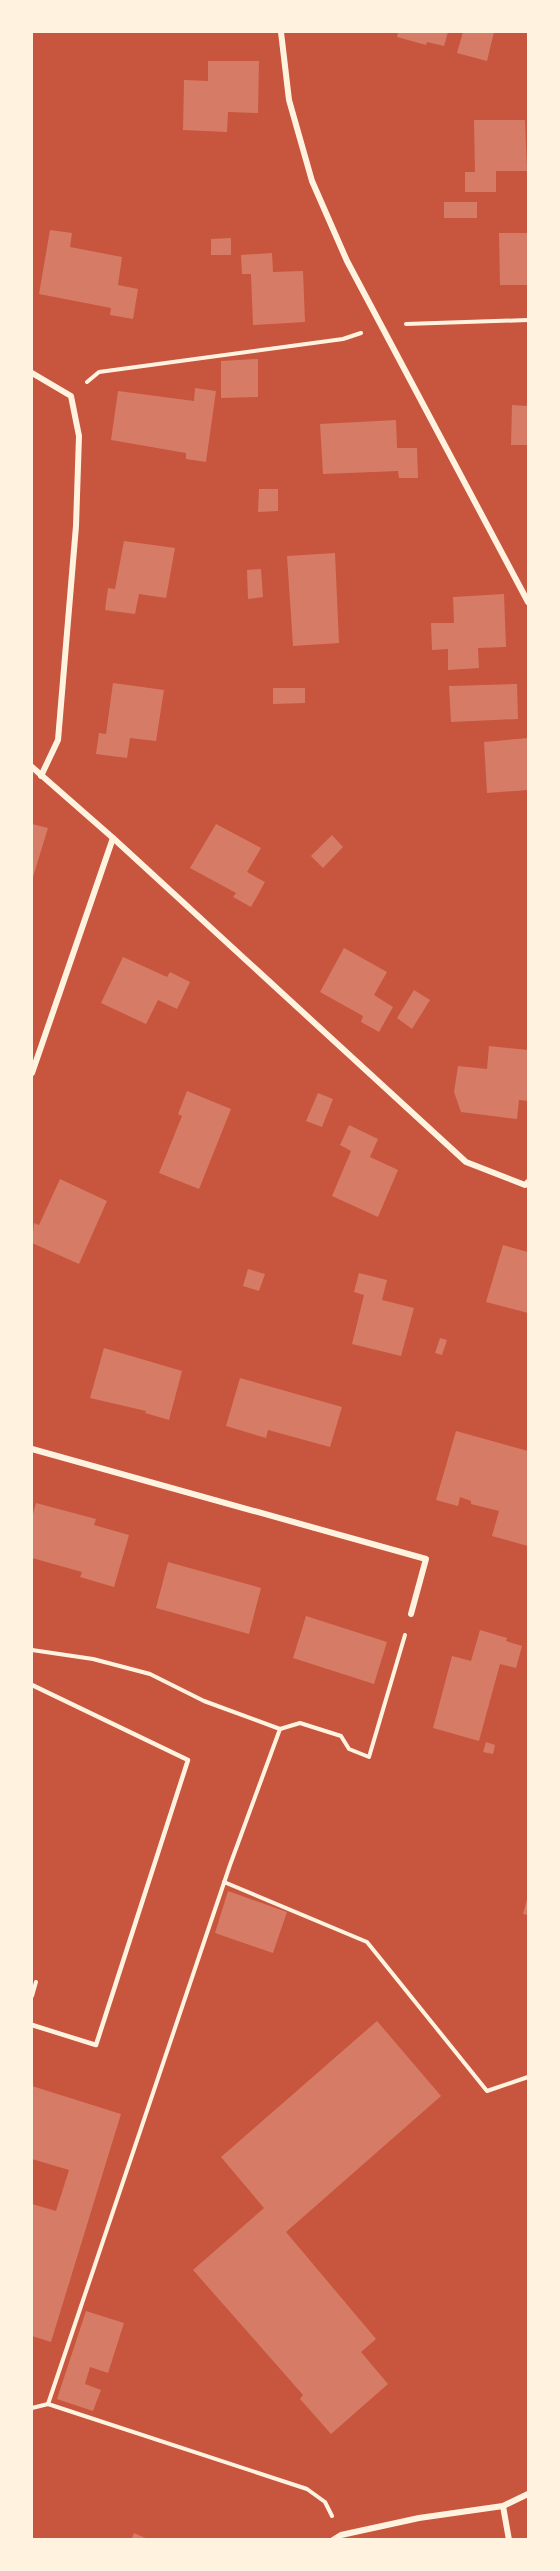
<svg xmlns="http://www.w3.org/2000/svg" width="560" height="2571" font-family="Roboto,sans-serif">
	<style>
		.building { fill: #d67c66 }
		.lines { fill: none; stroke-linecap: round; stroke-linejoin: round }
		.path { stroke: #fff3e0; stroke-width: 4 }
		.service { stroke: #fff3e0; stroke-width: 4.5 }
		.minor { stroke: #fff3e0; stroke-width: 6 }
	</style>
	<rect width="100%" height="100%" fill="#c8553d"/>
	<g class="building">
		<path d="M398 32H448L444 46 427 42 426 45 397 37Z"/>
		<path d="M463 32H494L487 61 457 53Z"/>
		<path d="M208 61H259L258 113 228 112 227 132 183 130 184 80 208 81Z"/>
		<path d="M474 120H525L527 171H496V192H465V172H475Z"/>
		<rect x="444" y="202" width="33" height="16"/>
		<path d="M50 230 72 233 70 247 122 257 118 285 138 289 133 319 110 315 111 308 39 294Z"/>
		<path d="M499 233H528V285H500Z"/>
		<path d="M231 238V255H211V239Z"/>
		<path d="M272 253 273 272 303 271 305 322 253 325 251 274H242L241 255Z"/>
		<path d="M258 359V397L221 398V361Z"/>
		<path d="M195 388 216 391 206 462 186 459V453L111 440 118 391 194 401Z"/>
		<path d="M512 405 528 406V445H511Z"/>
		<path d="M396 420 397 448H417L418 478H399L398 471 323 474 320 424Z"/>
		<path d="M259 489H278V511L258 512Z"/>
		<path d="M124 541 175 548 166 598 139 594 135 614 105 610 108 588 115 589Z"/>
		<path d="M335 553 339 643 293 646 287 556Z"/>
		<path d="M261 569 263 597 248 599 247 570Z"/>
		<path d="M504 594 506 647 478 648 479 668 448 670V649L432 650 431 623H454L453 597Z"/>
		<path d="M113 683 164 690 156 741 130 738 127 758 96 754 99 733 106 734Z"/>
		<path d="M517 684 518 719 451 722 449 686Z"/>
		<path d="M273 688H305V703L273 704Z"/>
		<path d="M528 738V790L487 793 484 742Z"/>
		<path d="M32 824 48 828 33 877 32 876Z"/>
		<path d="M216 824 261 848 247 872 265 882 251 907 233 897 236 893 190 868Z"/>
		<path d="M332 835 343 847 323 868 311 856Z"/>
		<path d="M344 948 387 972 374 995 393 1007 379 1032 361 1022 363 1016 320 992Z"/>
		<path d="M123 957 167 977 170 972 190 982 177 1009 158 1000 146 1024 101 1003Z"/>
		<path d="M414 990 430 1000 412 1029 397 1018Z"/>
		<path d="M489 1046 528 1050V1101L519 1100 517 1119 461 1112 454 1092 458 1066 487 1069Z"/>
		<path d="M187 1091 231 1109 199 1189 159 1173 182 1116 178 1114Z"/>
		<path d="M318 1093 333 1099 322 1127 306 1121Z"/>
		<path d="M349 1125 378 1139 370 1157 398 1170 378 1217 332 1196 351 1151 340 1145Z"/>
		<path d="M60 1179 107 1201 79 1264 32 1243 34 1223 39 1225Z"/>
		<path d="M503 1245 528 1252V1313L486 1302Z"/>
		<path d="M248 1269 265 1274 259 1291 243 1286Z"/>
		<path d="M359 1273 387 1280 382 1300 414 1308 401 1356 352 1344 364 1295 354 1292Z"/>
		<path d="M440 1338 447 1340 442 1355 435 1353Z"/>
		<path d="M104 1348 182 1371 169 1420 145 1413 146 1411 90 1398Z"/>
		<path d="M240 1378 342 1407 330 1447 268 1430 266 1438 226 1426Z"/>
		<path d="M456 1431 528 1451V1546L492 1536 499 1511 471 1504V1501L460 1497 458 1506 436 1500Z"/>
		<path d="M36 1503 96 1519 94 1525 129 1535 114 1587 80 1577 82 1572 32 1558V1518Z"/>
		<path d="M168 1562 261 1588 249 1634 156 1608Z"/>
		<path d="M306 1616 387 1642 374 1684 293 1658Z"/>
		<path d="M480 1630 507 1638 506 1641 522 1646 516 1668 500 1664 479 1741 433 1728 452 1656 471 1661Z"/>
		<path d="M486 1742 495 1745 493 1754 483 1752Z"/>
		<path d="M228 1891 287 1912 273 1953 215 1933Z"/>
		<path d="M528 1896V1915L523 1914Z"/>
		<path d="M377 2021 441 2096 286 2232 376 2339 361 2352 388 2384 331 2434 300 2399 303 2395 193 2270 264 2208 221 2157Z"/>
		<path d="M32 2086 121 2114 51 2342 32 2336V2204L56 2211 69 2170 32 2159Z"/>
		<path d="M86 2311 124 2323 108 2373 90 2367 85 2384 101 2390 93 2411 57 2399Z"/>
		<path d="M134 2533 150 2540H131Z"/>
	</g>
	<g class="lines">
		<g class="path">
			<path d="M406 324 528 320"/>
			<path d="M87 382 99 372 343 339 361 333"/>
			<path d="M32 1650 93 1659 150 1674 204 1701 280 1729 230 1865 48 2404 32 2408"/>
			<path d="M280 1729 300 1723 341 1736 349 1749 369 1757 405 1635"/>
			<path d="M224 1882 367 1942 487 2091 528 2077"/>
			<path d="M32 1996 36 1982"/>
			<path d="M48 2404 307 2489 325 2502 332 2516"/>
		</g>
		<path class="service" d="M32 1685 188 1760 96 2045 32 2025"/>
		<g class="minor">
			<path d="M281 32 289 100 312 181 347 261 528 602"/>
			<path d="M32 373 71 396 79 436 76 526 58 740 41 776"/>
			<path d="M32 767 113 838 466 1162 525 1185 528 1182"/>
			<path d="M32 1073 113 838"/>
			<path d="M32 1449 426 1559 411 1614"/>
			<path d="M503 2506 509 2540"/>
			<path d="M333 2540 341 2535 419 2518 503 2506 528 2494"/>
		</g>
	</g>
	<rect width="560" height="2571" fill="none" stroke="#fff3e0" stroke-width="66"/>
</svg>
